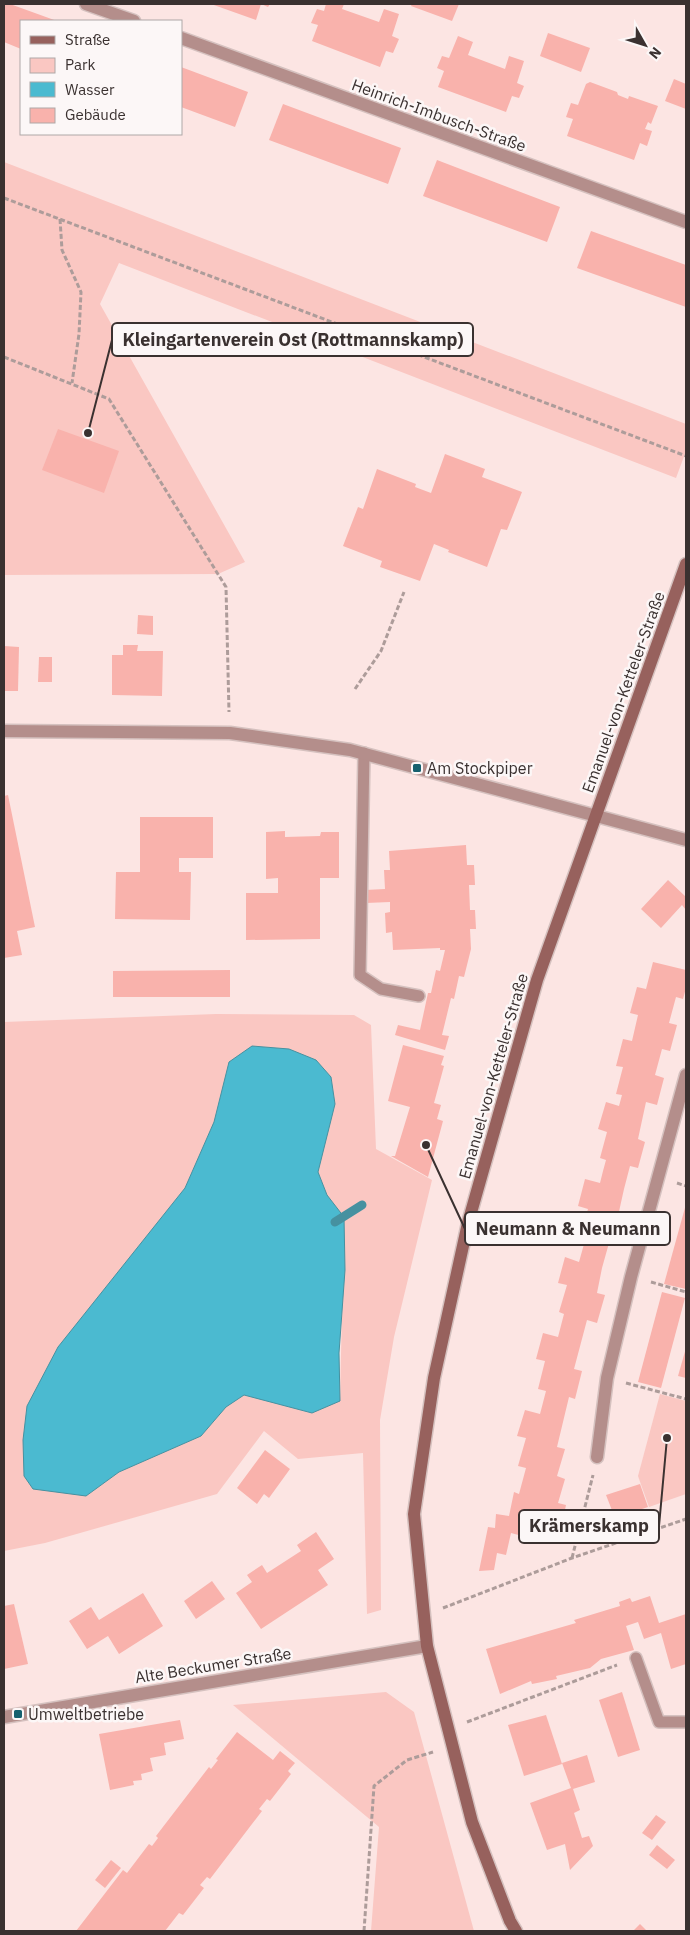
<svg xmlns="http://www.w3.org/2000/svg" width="690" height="1935" font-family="'IBM Plex Sans',sans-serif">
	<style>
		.green { fill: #fac7c2; fill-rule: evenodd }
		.water { fill: #4bbad0; stroke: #4691a0 }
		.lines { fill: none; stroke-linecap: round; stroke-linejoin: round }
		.stream { stroke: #4691a0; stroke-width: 9 }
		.building { fill: #f9b2ac }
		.service-casing { stroke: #d5c1bf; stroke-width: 14 }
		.minor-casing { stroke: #d5c1bf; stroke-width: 15 }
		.tertiary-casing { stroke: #d5c1bf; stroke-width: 15 }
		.secondary-casing { stroke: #d5c1bf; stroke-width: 15 }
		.path { stroke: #ad9c9a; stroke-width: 3; stroke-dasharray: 5 2.5; stroke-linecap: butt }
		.service { stroke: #b48e8b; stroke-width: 11 }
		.minor { stroke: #b48e8b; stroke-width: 12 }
		.tertiary { stroke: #b48e8b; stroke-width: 12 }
		.secondary { stroke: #97615d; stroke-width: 12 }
		.poi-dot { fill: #16606e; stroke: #fcf7f7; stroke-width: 2 }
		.labels { text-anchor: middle; stroke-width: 5; stroke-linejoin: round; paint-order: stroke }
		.street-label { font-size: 16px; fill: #3a3130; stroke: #fcf7f7 }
		.poi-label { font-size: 16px; fill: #3a3130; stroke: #fcf7f7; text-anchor: start }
		.leader { fill: none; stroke: #3a3130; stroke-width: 2 }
		.callout-dot { fill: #3a3130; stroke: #fcf7f7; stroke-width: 2 }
		.callout { fill: #fcf7f7; stroke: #3a3130; stroke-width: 2 }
		.callout-label { font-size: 18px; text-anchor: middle; font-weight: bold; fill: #3a3130 }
	</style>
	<rect width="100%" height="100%" fill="#fce5e3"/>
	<g class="green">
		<path d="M4 162 686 424V451L676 478 119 263 100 304 245 562 218 574 4 575Z"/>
		<path d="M216 1014 354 1015 371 1025 376 1149 432 1180 394 1337 380 1420 381 1610 367 1614 363 1453 298 1459 264 1431 217 1494 45 1543 4 1551V1022ZM316 1060 331 1077 335 1104 318 1172 327 1195 344 1217 340 1400 312 1413 244 1395 226 1407 201 1436 119 1472 86 1496 124 1266 185 1188 214 1122 229 1062Z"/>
		<path d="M660 1394 686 1401V1494L649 1507 638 1476Z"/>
		<path d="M386 1692 414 1712 474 1931H371L379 1827 233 1705Z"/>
	</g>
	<path class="water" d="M252 1046 289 1049 316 1060 331 1077 335 1104 318 1172 327 1195 344 1217 345 1270 339 1353 340 1401 312 1413 244 1395 226 1407 201 1436 119 1472 86 1496 33 1489 24 1476 23 1440 27 1406 58 1347 185 1188 214 1122 229 1062Z"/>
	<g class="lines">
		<path class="stream" d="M335 1222 362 1205"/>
	</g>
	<g class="building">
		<path d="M4 4H10L57 21H21V49L4 42Z"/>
		<path d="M211 4H270L268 7 261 4 256 20Z"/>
		<path d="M326 4H344L342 9 379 22 384 9 399 14 392 36 399 39 393 53 386 51 380 67 312 41 318 25 311 23 317 9 324 11Z"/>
		<path d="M412 4H459L452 21 411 6Z"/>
		<path d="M548 33 590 48 581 72 540 56Z"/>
		<path d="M458 36 473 42 468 55 505 69 509 56 524 61 517 83 524 86 519 98 512 96 506 112 438 87 444 71 437 68 442 56 449 58Z"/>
		<path d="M181 67 248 92 235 127 181 107Z"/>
		<path d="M674 79 686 84V109L665 101Z"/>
		<path d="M590 82 617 92 618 95 628 99 629 96 658 106 651 124 648 122 645 129 652 131 647 146 640 143 634 160 567 136 573 119 566 117 571 103 578 105 586 84Z"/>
		<path d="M283 104 401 148 388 184 269 140Z"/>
		<path d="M437 160 560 207 547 242 423 196Z"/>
		<path d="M591 231 686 265V307L577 268Z"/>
		<path d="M58 429 119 451 104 493 42 470Z"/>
		<path d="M445 454 485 469 482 477 522 492 507 530 501 529 487 567 448 552 449 550 434 544 420 581 380 567 382 561 343 546 358 507 363 509 377 469 416 484 415 487 431 493Z"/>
		<path d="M138 615 153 616V635L137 634Z"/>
		<path d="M123 645H138L137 651H163L162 696 112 695V655H123Z"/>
		<path d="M4 646 19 647 18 691H4Z"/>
		<path d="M39 657H52V682H38Z"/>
		<path d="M8 795 35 927 17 931 22 955 4 958V796Z"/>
		<path d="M140 817H213V858H179V872H191L190 920 115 919 116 872H140Z"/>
		<path d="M285 831V837L320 836 321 832H339V878H320V939L246 940V893H278V878L266 879V832Z"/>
		<path d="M466 845 467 865H474L475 885H469L470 910H475L476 929H470L471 949 464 977 459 976 454 999 451 998 442 1035 449 1036 445 1050 395 1035 398 1025 420 1030 428 993H431L436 970 440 971 445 950H440V948L393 950 392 932 386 933 385 913 390 912V902L366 903 365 890 385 889 384 870H390L389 851Z"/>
		<path d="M668 880 686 897V910L682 905 661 928 641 909Z"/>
		<path d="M653 962 686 970V988L683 999 676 997 669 1023 677 1025 670 1051 662 1049 655 1075 664 1078 657 1105 646 1102 638 1139 645 1142 638 1168 630 1166 624 1189 618 1216 626 1218 618 1246 609 1243 602 1268 597 1293 605 1295 597 1323 587 1320 574 1369 582 1371 575 1399 569 1397 557 1447 565 1449 557 1476 565 1479 558 1503 566 1505 560 1533 529 1525 526 1537 511 1533 506 1555 497 1553 494 1570 479 1571 488 1527 495 1528 496 1514 509 1516 514 1492 519 1494 526 1468 518 1466 526 1438 517 1436 525 1410 540 1414 546 1391 538 1389 545 1361 536 1359 543 1333 558 1337 564 1314 559 1312 567 1285 558 1283 565 1257 579 1262 586 1237 580 1236 588 1209 578 1206 585 1179 600 1183 603 1171 606 1160 600 1158 607 1132 598 1129 606 1102 619 1106 622 1095 616 1094 623 1067 616 1066 623 1039 632 1041 638 1015 630 1013 637 987 646 989Z"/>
		<path d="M230 970V997H113V971Z"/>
		<path d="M403 1045 444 1056 441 1065 444 1066 434 1103 441 1105 437 1119 443 1121 428 1177 391 1156H395L410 1107 388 1101Z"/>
		<path d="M686 1204V1289L664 1284Z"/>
		<path d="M662 1292 685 1298 661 1388 638 1382Z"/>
		<path d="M686 1348V1378L678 1376Z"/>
		<path d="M265 1450 290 1469 269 1498 264 1494 257 1504 237 1488Z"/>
		<path d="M640 1484 648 1507 615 1518 606 1495Z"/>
		<path d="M316 1532 334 1559 318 1570 328 1585 261 1629 236 1593 252 1582 247 1575 262 1565 267 1573 301 1551 297 1545Z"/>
		<path d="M212 1581 225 1599 196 1619 184 1601Z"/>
		<path d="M143 1593 163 1626 119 1654 108 1636 87 1649 69 1621 91 1607 99 1620Z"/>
		<path d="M650 1596 659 1623 686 1614V1664L671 1669 661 1633 644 1639 638 1622 626 1626 634 1650 601 1659 590 1668 556 1676 557 1679 532 1684 531 1681 500 1694 486 1649 576 1623 574 1620 620 1606 619 1602 630 1598 632 1602Z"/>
		<path d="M14 1604 28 1664 4 1669V1606Z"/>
		<path d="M622 1692 640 1750 618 1757 599 1700Z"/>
		<path d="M546 1715 562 1764 524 1776 508 1725Z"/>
		<path d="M180 1720 184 1739 164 1743 166 1755 150 1758 153 1771 141 1774 142 1780 133 1781 134 1785 110 1790 99 1734Z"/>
		<path d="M237 1732 273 1760 280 1751 295 1763 288 1771 291 1774 270 1801 267 1799 259 1809 262 1811 210 1879 207 1877 200 1885 204 1888 183 1915 179 1913 165 1931H76L123 1870 127 1873 149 1844 152 1846 158 1838 156 1836 209 1767 211 1769 218 1760 216 1759Z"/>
		<path d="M587 1755 595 1782 573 1789 580 1810 574 1813 582 1838 589 1836 593 1846 570 1870 565 1844 547 1850 530 1803 571 1788 562 1763Z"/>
		<path d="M656 1815 666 1822 652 1840 642 1833Z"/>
		<path d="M657 1845 675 1860 667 1869 649 1855Z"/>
		<path d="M111 1860 121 1868 105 1888 95 1880Z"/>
		<path d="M640 1924 647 1931H633Z"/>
	</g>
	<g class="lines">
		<g class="service-casing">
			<g id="service">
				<path d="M364 753 360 975 381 989 419 996"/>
				<path d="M636 1658 659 1722H686"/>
			</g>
		</g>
		<g class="minor-casing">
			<g id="minor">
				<path d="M86 4 134 21"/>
				<path d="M181 38 686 222"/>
				<path d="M4 731 230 733 350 750 686 840"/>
				<path d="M597 1457 607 1378 631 1277 686 1075"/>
			</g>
		</g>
		<g class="tertiary-casing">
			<path id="tertiary" d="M4 1717 427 1646"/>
		</g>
		<g class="secondary-casing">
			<path id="secondary" d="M516 1931 510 1921 472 1822 427 1646 414 1514 434 1378 468 1223 537 980 686 564"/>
		</g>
		<g class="path">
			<path d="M4 198 686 456"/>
			<path d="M60 219 62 250 81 292 79 334 72 383"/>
			<path d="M4 357 109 399 226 587 229 712"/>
			<path d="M355 689 381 651 404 592"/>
			<path d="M677 1183 686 1186"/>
			<path d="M651 1282 686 1292"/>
			<path d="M626 1383 686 1399"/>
			<path d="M572 1558 593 1475"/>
			<path d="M443 1608 572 1558 686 1519"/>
			<path d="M467 1722 617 1665"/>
			<path d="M364 1931 374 1786 407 1760 433 1752"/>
		</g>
		<use href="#service" class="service"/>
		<use href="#minor" class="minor"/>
		<use href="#tertiary" class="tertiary"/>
		<use href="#secondary" class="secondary"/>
	</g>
	<g class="poi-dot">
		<rect x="412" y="763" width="10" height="10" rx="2.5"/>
		<rect x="13" y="1709" width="10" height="10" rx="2.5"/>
	</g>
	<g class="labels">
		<g class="street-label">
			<text transform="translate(439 115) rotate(20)" y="6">Heinrich-Imbusch-Straße</text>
			<text transform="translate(623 692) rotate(-70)" y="6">Emanuel-von-Ketteler-Straße</text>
			<text transform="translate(493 1076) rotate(-74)" y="6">Emanuel-von-Ketteler-Straße</text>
			<text transform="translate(213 1665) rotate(-9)" y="6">Alte Beckumer Straße</text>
		</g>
		<g class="poi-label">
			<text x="427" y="774">Am Stockpiper</text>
			<text x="28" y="1720">Umweltbetriebe</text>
		</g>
	</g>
	<path class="leader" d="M88 433L112 340M426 1145L465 1229M667 1438L659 1526"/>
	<g class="callout-dot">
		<circle cx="88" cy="433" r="5"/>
		<circle cx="426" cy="1145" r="5"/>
		<circle cx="667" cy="1438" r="5"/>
	</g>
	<g class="callout">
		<rect x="112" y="323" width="361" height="33" rx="5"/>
		<rect x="465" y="1212" width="205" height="33" rx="5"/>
		<rect x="519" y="1510" width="140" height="33" rx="5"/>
	</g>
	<g class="callout-label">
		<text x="293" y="346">Kleingartenverein Ost (Rottmannskamp)</text>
		<text x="568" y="1235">Neumann &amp; Neumann</text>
		<text x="589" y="1532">Krämerskamp</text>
	</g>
	<rect width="690" height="1935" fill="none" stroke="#3a3130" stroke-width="10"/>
	<rect x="20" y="20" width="162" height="115" fill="#fcf7f7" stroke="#aea8a7"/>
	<rect x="30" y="36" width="25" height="8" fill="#97615d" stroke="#aea8a7"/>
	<text x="65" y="45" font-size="15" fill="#3a3130">Straße</text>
	<rect x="30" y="58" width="25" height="15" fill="#fac7c2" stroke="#aea8a7"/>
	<text x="65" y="70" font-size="15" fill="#3a3130">Park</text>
	<rect x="30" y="82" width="25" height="15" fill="#4bbad0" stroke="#aea8a7"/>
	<text x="65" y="95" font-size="15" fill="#3a3130">Wasser</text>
	<rect x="30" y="108" width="25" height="15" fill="#f9b2ac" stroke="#aea8a7"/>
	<text x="65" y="120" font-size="15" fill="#3a3130">Gebäude</text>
	<g transform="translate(645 45) rotate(129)" stroke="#fcf7f7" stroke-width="4" paint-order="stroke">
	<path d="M0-4L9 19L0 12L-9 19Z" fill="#3a3130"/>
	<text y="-8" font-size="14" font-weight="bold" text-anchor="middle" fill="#3a3130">N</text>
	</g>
</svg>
